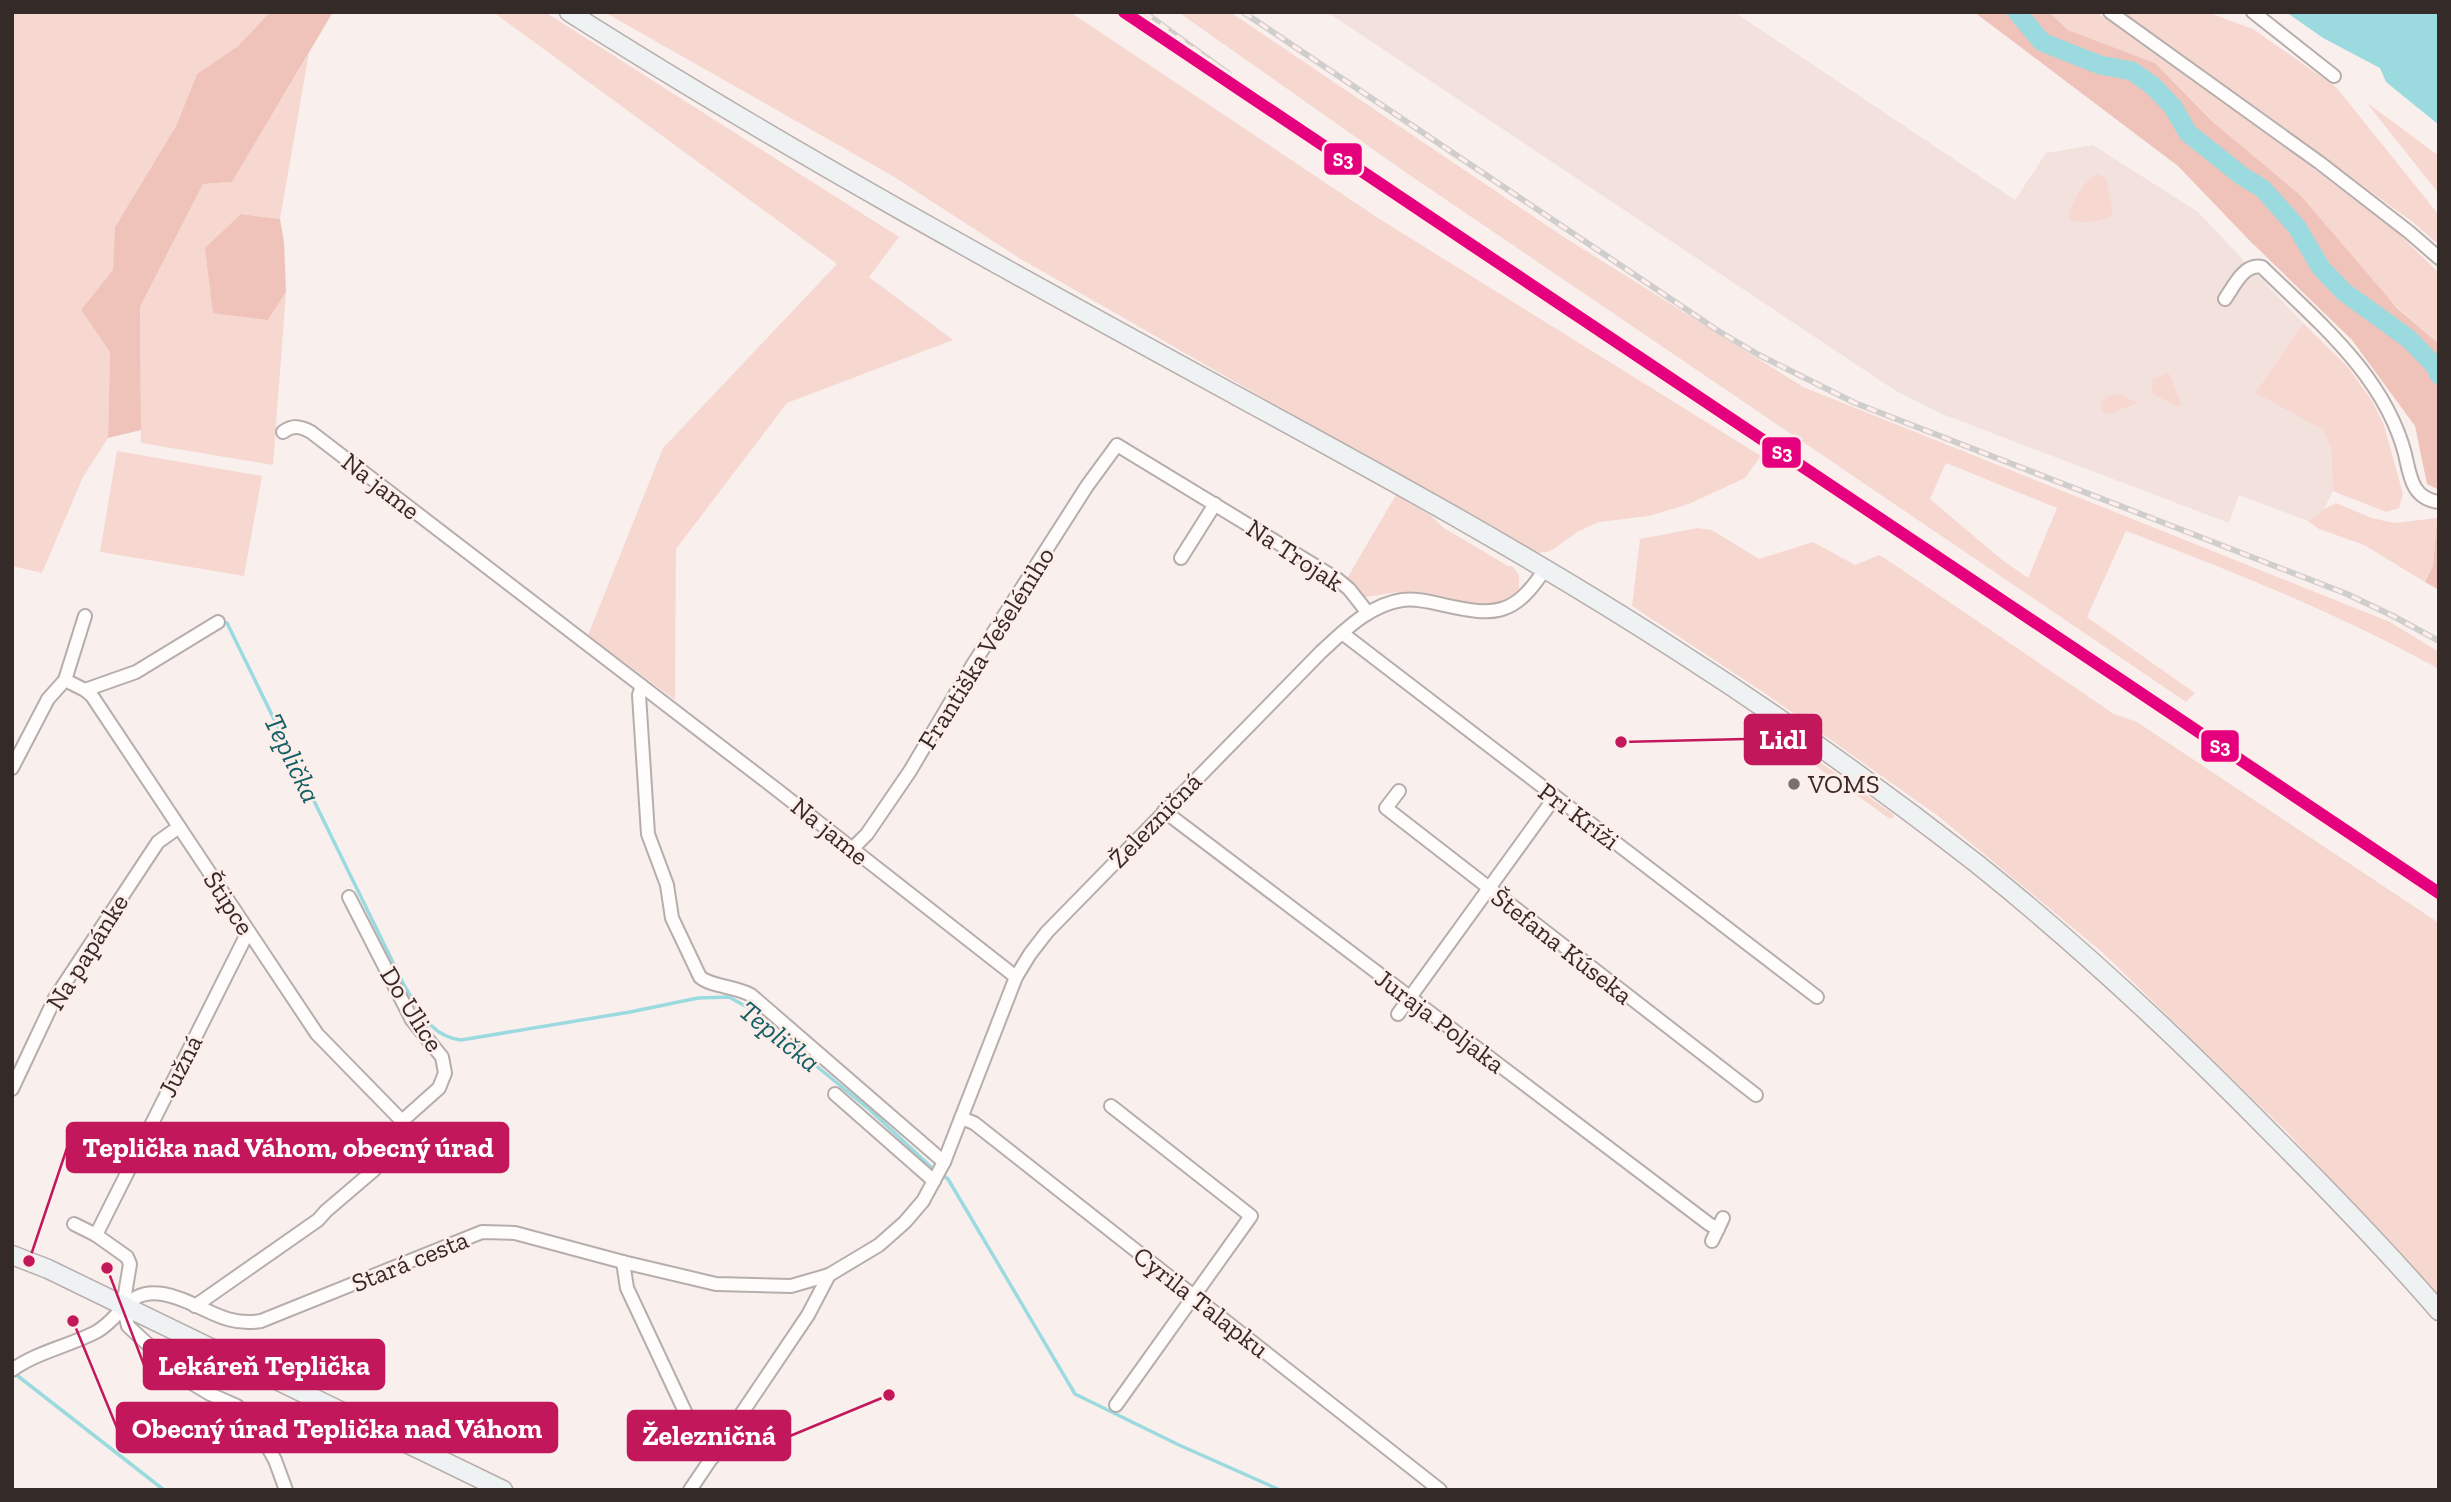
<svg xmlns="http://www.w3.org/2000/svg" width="2451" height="1502" font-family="'Zilla Slab',serif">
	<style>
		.built { fill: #f2e1dd }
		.green { fill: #f7d8d1; fill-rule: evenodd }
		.forest { fill: #efc3ba }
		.water { fill: #9bdadf }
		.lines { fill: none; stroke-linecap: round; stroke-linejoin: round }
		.stream { stroke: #9bdadf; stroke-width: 3.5 }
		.river { stroke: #9bdadf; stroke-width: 19 }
		.street-casing { stroke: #b7aeac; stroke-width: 16 }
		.secondary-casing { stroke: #b7aeac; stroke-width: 21 }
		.street { stroke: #fefdfc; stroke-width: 12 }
		.secondary { stroke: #eef2f2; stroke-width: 18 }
		.rail-casing { stroke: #d0cdcd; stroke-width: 6 }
		.rail { stroke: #feede9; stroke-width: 3.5; stroke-dasharray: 10; stroke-linecap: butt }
		.rail-1-casing { stroke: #feede9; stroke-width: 18 }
		.rail-1 { stroke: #e5007d; stroke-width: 12 }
		.poi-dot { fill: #796f6d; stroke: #feede9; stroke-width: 2.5 }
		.labels { text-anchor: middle; stroke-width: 5; stroke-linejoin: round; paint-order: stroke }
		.street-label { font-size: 26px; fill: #342a27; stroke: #feede9 }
		.poi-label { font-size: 26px; fill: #342a27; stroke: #feede9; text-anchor: start }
		.water-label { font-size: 28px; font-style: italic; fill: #126167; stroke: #feede9 }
		.leader { fill: none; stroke: #c2185b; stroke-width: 2.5 }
		.callout-dot { fill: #c2185b; stroke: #feede9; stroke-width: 2.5 }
		.callout { fill: #c2185b; stroke: #c2185b; stroke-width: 2.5 }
		.callout-label { font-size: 28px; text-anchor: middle; font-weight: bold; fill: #fff }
		.line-badge { stroke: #feede9; stroke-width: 2.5 }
		.badge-label { font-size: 19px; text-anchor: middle; font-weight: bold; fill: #fff }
	</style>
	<rect width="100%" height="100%" fill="#f9f0ee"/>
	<path class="built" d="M1327 12H1734L2015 200 2046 153 2093 145 2198 212 2303 323 2255 393 2323 430 2331 448 2333 491 2324 509 2308 521 2239 495 2229 523 1942 414 1896 391Z"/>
	<g class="green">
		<path d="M12 12H270L238 46 197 74 176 126 115 227 114 270 81 310 110 352 108 438 83 477 42 573 12 566Z"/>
		<path d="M493 12H545L899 237 869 277 953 340 787 403 676 549 675 700 588 635 663 448 837 264Z"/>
		<path d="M604 12H1070L1378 218 1761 456 1745 478 1689 504 1649 516 1599 522 1577 532 1554 549 1547 552 1534 553 1019 258 891 175Z"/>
		<path d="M1178 12H1230L1564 237 1803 387 2390 622 2439 652V669C2339 614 2233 571 2126 531L2087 617 2195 693 2186 702 1408 174ZM1946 463 2057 508 2028 578 2001 559 1930 499Z"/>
		<path d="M2049 12H2096L2267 134 2393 228 2439 273V344L2398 308 2155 63 2068 30Z"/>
		<path d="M2122 12H2207L2253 29 2336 87 2439 215V245L2414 223Z"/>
		<path d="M309 53 280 219 241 214 268 320 286 292 273 465 141 443 140 307 203 184 232 182Z"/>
		<path d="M2366 102 2439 156V194Z"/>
		<path d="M2097 174 2106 178 2113 215C2102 221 2080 226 2069 218 2069 205 2085 180 2097 174Z"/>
		<path d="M2303 323 2348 367 2372 401 2384 425 2403 494 2399 508 2386 512 2333 491 2331 448 2323 430 2255 393Z"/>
		<path d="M2167 373 2170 375 2181 405 2179 407 2155 395 2152 391 2153 379Z"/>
		<path d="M2119 394 2138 403 2106 415 2101 408 2102 402 2109 396Z"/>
		<path d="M117 451 262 476 244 576 100 552Z"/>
		<path d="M1396 495 1430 515 1444 528 1508 566H1512L1519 575V590C1488 619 1455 595 1420 592 1402 590 1383 595 1365 597L1346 580Z"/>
		<path d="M2336 503 2372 518 2394 523 2437 518 2433 566 2425 582 2364 545 2319 529 2308 521 2324 509Z"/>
		<path d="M1698 528 1712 530 1759 559 1813 542 1855 565 1879 555 1886 559 2114 714 2137 722 2439 923V1298L2287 1132 2102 952 1938 816 1766 694 1632 606 1640 539Z"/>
		<path d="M1755 716 1893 814 1894 817 1890 819 1754 722 1753 719Z"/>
	</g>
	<g class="forest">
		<path d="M270 12H333L232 182 203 184 140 307 141 430 108 438 110 352 81 310 113 270 115 227 176 126 197 74 238 46Z"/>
		<path d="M1974 12H2049L2068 30 2155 63 2214 123 2301 196 2397 308 2439 344V490L2427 484 2415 426 2352 340 2249 240 2178 166Z"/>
		<path d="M241 214 280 219 284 242 286 292 268 320 213 313 205 248Z"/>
		<path d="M2437 518H2439V590L2425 582 2433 566Z"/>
	</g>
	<path class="water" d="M2286 12H2439V125L2386 82 2380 68 2323 38Z"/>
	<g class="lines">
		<g class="stream">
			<path d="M227 623 405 987C421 1012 430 1036 461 1040L630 1012 698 998 729 997 754 1011 781 1037 870 1110 931 1167 948 1179 1075 1394 1179 1445 1280 1490"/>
			<path d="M14 1373 164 1490"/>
		</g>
		<path class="river" d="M2017 12 2042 42 2100 65 2132 71 2153 86 2173 107 2188 133 2242 176 2263 189 2297 227 2321 268 2344 292 2409 339 2436 367 2439 375"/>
		<g class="street-casing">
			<g id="street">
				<path d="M2110 12 2320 163 2409 232 2439 258"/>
				<path d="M2253 12 2334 76"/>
				<path d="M2225 299C2234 286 2244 263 2262 267 2318 322 2384 375 2405 454 2410 476 2412 499 2439 502"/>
				<path d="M283 432C293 425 300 426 311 432L776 789 1016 977"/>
				<path d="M1181 558 1215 504"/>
				<path d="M1342 633 1817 997"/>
				<path d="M65 680 85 690 92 696 317 1034 402 1121"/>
				<path d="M642 686 639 695 648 834 667 885 672 918 700 977C712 987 735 986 751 995L944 1162"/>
				<path d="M85 690 136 672 218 622"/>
				<path d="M12 768 48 699 65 680 85 616"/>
				<path d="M1399 791 1386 808 1756 1095"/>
				<path d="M1164 811 1709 1224 1718 1229"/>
				<path d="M852 849 867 834 910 771 972 666 1087 486 1117 445 1337 579 1349 589 1368 613"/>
				<path d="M248 932 96 1235 127 1257 130 1264 123 1306 128 1326 185 1379 210 1394 237 1406 252 1419 275 1460 286 1490"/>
				<path d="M1398 1014 1555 797"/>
				<path d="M12 1089 55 998 158 842 179 827"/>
				<path d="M835 1094 934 1181"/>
				<path d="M1111 1106 1251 1216 1116 1405"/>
				<path d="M961 1118 974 1123 1440 1490"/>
				<path d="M74 1224 96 1235"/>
				<path d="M1712 1241 1723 1218"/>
				<path d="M623 1262 627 1288 703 1450 712 1458"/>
				<path d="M195 1306 318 1220 326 1211 374 1170 381 1152 402 1121 439 1088 445 1073 442 1057 412 1020 349 897"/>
				<path d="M12 1370C37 1352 69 1346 96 1332 122 1318 126 1288 163 1294 199 1300 221 1328 261 1321L482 1232 515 1233 623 1262 716 1284 791 1286 829 1275 879 1245 905 1222 923 1201 944 1162 1016 977 1030 954 1047 932 1321 652C1344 631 1369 605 1402 600 1416 598 1431 602 1444 605 1496 617 1515 615 1545 569"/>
				<path d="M690 1490 808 1315 829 1275"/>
			</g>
		</g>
		<g class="secondary-casing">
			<g id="secondary">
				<path d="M569 12C786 150 1012 273 1237 396 1386 477 1534 558 1676 650 1779 716 1880 788 1976 863 2081 947 2179 1039 2273 1135 2330 1192 2386 1250 2439 1311"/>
				<path d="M12 1255 48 1269 503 1490"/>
			</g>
		</g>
		<use href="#street" class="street"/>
		<use href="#secondary" class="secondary"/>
		<g class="rail-casing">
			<g id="rail">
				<path d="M1144 12 1229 74"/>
				<path d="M1243 12 1720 332 1759 355 1855 403 2347 594 2393 616 2439 641"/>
			</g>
		</g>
		<use href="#rail" class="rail"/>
		<g class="rail-1-casing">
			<path id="rail-1" d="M1124 12 2439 893"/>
		</g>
		<use href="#rail-1" class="rail-1"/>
	</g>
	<circle class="poi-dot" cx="1794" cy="784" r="7"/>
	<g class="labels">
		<g class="street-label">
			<text transform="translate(381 486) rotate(38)" y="9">Na jame</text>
			<text transform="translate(1295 555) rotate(33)" y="9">Na Trojak</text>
			<text transform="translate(986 648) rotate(-58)" y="9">Františka Vešeléniho</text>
			<text transform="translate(1579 816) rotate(37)" y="9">Pri Kríži</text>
			<text transform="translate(1155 820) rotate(-46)" y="9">Železničná</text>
			<text transform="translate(830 831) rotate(39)" y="9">Na jame</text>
			<text transform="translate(229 903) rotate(57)" y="9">Štipce</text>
			<text transform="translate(1562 946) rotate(38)" y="9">Štefana Kúseka</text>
			<text transform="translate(87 952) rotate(-58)" y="9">Na papánke</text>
			<text transform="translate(412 1009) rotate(58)" y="9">Do Ulice</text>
			<text transform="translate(1440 1021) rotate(37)" y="9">Juraja Poljaka</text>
			<text transform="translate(180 1066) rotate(-63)" y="9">Južná</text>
			<text transform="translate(410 1261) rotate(-22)" y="9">Stará cesta</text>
			<text transform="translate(1201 1302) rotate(38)" y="9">Cyrila Talapku</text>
		</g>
		<g class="poi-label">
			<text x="1808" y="793">VOMS</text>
		</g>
		<g class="water-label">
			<text transform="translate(293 758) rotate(64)" y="10">Teplička</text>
			<text transform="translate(780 1036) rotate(39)" y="10">Teplička</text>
		</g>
	</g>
	<path class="leader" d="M1621 742L1745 739M29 1261L67 1148M107 1268L144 1365M73 1321L117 1428M889 1395L790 1436"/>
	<g class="callout-dot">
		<circle cx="1621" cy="742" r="7"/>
		<circle cx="29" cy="1261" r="7"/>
		<circle cx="107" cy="1268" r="7"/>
		<circle cx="73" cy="1321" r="7"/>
		<circle cx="889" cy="1395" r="7"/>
	</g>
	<g class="callout">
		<rect x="1745" y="715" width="76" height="49" rx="7"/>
		<rect x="67" y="1123" width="441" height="49" rx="7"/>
		<rect x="144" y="1340" width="240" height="49" rx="7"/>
		<rect x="117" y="1403" width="440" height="49" rx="7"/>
		<rect x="628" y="1411" width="162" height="49" rx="7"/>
	</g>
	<g class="callout-label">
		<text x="1783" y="749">Lidl</text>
		<text x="288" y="1157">Teplička nad Váhom, obecný úrad</text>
		<text x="264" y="1375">Lekáreň Teplička</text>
		<text x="337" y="1438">Obecný úrad Teplička nad Váhom</text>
		<text x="709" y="1445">Železničná</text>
	</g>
	<g class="line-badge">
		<rect x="1323" y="142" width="40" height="34" rx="7" fill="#e5007d"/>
		<rect x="1761" y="436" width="41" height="33" rx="7" fill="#e5007d"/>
		<rect x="2200" y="729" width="40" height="34" rx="7" fill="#e5007d"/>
	</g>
	<g class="badge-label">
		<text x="1343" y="166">S3</text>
		<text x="1782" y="459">S3</text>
		<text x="2220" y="753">S3</text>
	</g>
	<rect width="2451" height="1502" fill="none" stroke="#342a27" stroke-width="28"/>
</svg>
